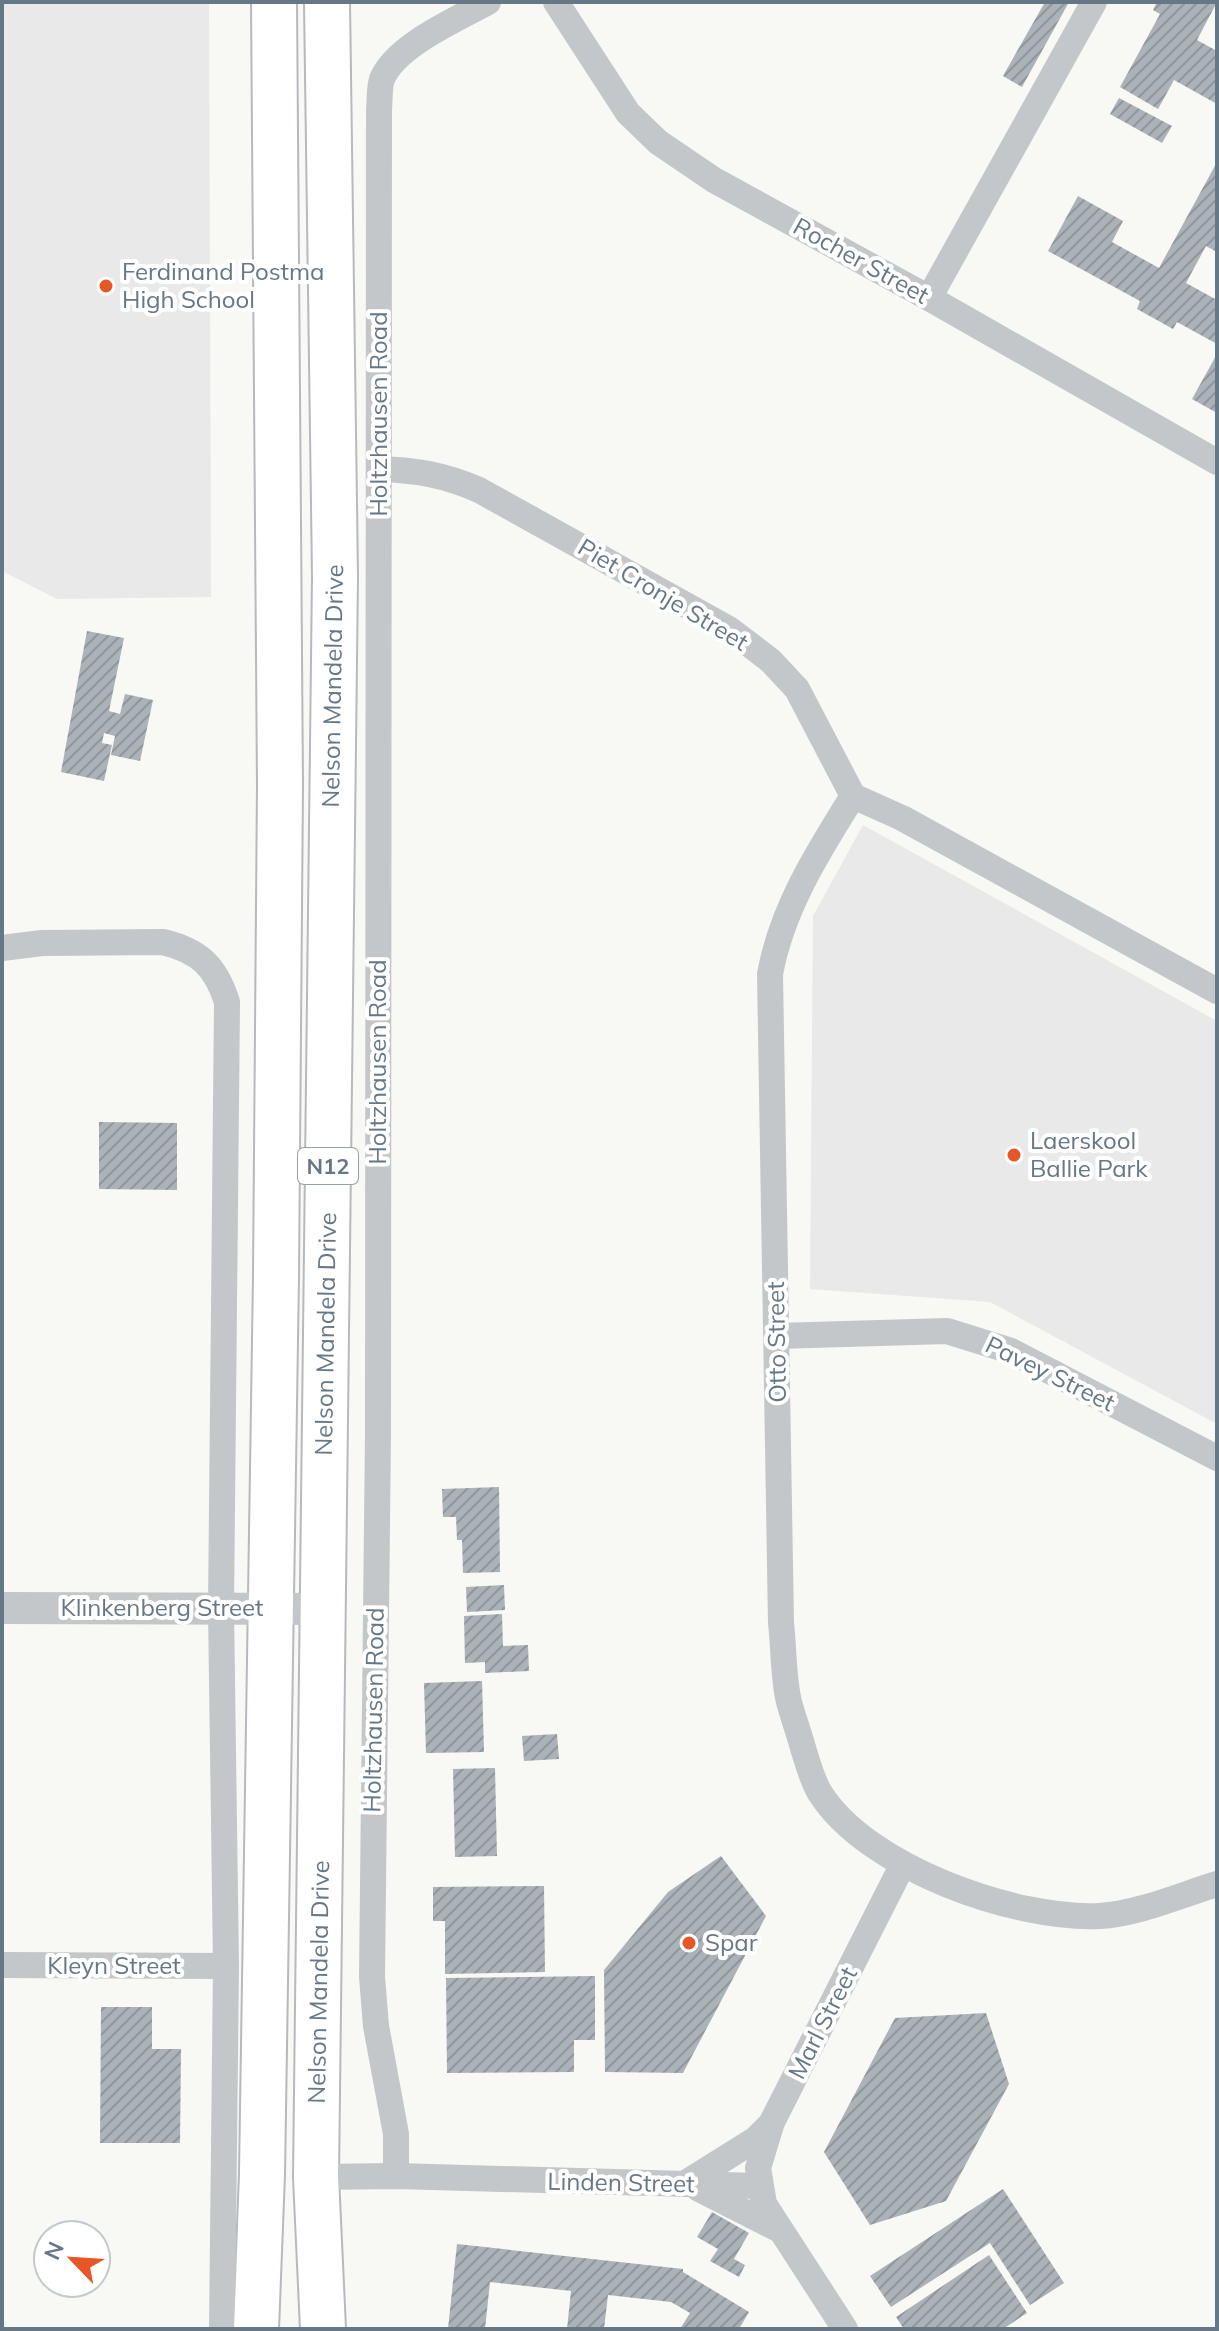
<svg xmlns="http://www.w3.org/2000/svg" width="1219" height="2331" font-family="Mulish,sans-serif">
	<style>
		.built { fill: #e8e9e8 }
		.building { fill: url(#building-hatch) }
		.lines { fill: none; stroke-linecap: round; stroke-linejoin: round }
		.trunk-casing { stroke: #b6b9bd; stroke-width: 48 }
		.minor { stroke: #c3c7ca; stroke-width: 26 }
		.tertiary { stroke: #c3c7ca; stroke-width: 32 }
		.trunk { stroke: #fff; stroke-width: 44 }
		.poi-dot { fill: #e75726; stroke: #fff; stroke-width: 3 }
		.labels { text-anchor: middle; stroke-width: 8; stroke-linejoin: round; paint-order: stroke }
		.shield { fill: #fff; stroke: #94a0aa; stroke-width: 2 }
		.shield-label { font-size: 22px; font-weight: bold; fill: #667786 }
		.street-label { font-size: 24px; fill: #667786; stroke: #fff }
		.poi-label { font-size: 24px; fill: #667786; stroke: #fff; text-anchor: start }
	</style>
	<defs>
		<pattern id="building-hatch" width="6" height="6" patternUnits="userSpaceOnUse" patternTransform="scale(2)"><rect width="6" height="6" fill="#abb3b9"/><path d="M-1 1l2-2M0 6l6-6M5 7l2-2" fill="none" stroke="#8f969c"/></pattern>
	</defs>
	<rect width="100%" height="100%" fill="#f8f8f5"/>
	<g class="built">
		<path d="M2 2H209L211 597 57 599 2 571Z"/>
		<path d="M863 825 1217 1021V1424L990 1302 810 1289 813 916Z"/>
	</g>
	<g class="building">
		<path d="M1045 2H1069L1022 87 1003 76Z"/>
		<path d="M1157 2H1217L1197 40 1217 51V104L1174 80 1158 109 1120 87 1160 14 1153 10Z"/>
		<path d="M1119 98 1172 126 1162 143 1110 114Z"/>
		<path d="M1217 162V252L1206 246 1186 283 1217 300V344L1177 322 1173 329 1137 309 1140 301 1048 251 1078 196 1123 221 1112 242 1159 268Z"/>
		<path d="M1217 354V413L1192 399Z"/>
		<path d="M87 631 124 638 109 711 120 714 125 694 153 700 140 761 111 755 115 736 104 733 102 743 112 745 104 781 61 772Z"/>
		<path d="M99 1122 177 1123V1190L99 1189Z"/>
		<path d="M499 1487 500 1572 463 1573 462 1540H457L456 1517H443L442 1489Z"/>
		<path d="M504 1585 505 1610 467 1612 466 1587Z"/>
		<path d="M502 1614 503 1646 528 1645 529 1671 485 1673V1662L465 1663 464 1616Z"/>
		<path d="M482 1681 484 1752 426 1753 424 1683Z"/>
		<path d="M557 1734 559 1759 524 1761 522 1736Z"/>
		<path d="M495 1768 497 1856 455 1857 453 1769Z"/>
		<path d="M721 1856 766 1916 683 2073 605 2072 604 1970 668 1892Z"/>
		<path d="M544 1886 545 1972 445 1974V1921H433V1887Z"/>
		<path d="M595 1976V2040H574V2072L447 2073 446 1978Z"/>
		<path d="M101 2007H152V2049H181L180 2143H100Z"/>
		<path d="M986 2013 1009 2084 946 2201 870 2225 824 2152 895 2018Z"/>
		<path d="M1003 2189 1064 2283 1030 2305 990 2243 891 2307 870 2276Z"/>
		<path d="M712 2212 749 2233 734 2259 745 2265 739 2277 710 2261 718 2249 697 2237Z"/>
		<path d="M457 2244 683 2269V2272L749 2312 739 2329H680L690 2313 671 2302 608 2295 604 2329H567L571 2291 490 2282 485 2329H448Z"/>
		<path d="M989 2255 1027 2313 1003 2329H904L896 2317Z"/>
	</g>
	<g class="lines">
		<g class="trunk-casing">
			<g id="trunk">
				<path d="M256 2329 262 2174 276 1276 280 785 274 2"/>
				<path d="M323 2329 316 2177 335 576 327 2"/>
			</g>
		</g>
		<g class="minor">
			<path d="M556 2 628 113 658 142 714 180 929 298 1217 462"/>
			<path d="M929 298 1094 2"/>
			<path d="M379 469C416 470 445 475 479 490L729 629 771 661 797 689 853 796 902 818 1217 991"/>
			<path d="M853 796C818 852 782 908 770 974L781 1623C784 1649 783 1677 789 1702 793 1717 799 1733 803 1748 808 1764 812 1780 820 1793 867 1868 1016 1920 1100 1916 1137 1914 1181 1895 1217 1884"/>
			<path d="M2 948 42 943 163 942C200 951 216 967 227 1002L221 1609 226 1966 222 2329"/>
			<path d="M777 1336 947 1331 1011 1351 1217 1458"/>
			<path d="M2 1965 226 1966"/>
			<path d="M396 2176V2134L376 2026 372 1977 378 1433 379 110C380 100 379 88 382 79 396 45 458 19 488 2"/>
			<path d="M316 2177 396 2176 759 2186"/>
			<path d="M684 2184 756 2139 770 2125"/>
			<path d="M699 2189 778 2229"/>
			<path d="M845 2329 764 2204 758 2168 772 2122 903 1864"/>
		</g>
		<path class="tertiary" d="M2 1608 322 1609"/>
		<use href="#trunk" class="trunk"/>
	</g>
	<g class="poi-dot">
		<circle cx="106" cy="286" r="8"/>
		<circle cx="1014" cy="1155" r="8"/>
		<circle cx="689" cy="1943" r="8"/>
	</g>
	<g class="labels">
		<rect class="shield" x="298" y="1148" width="60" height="36" rx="6"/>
		<g class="shield-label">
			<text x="328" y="1174">N12</text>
		</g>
		<g class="street-label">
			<text transform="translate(861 261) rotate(29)" y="8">Rocher Street</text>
			<text transform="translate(379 414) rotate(-90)" y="8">Holtzhausen Road</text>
			<text transform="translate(663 595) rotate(31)" y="8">Piet Cronje Street</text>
			<text transform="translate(333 686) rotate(-89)" y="8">Nelson Mandela Drive</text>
			<text transform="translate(378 1062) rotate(-90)" y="8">Holtzhausen Road</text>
			<text transform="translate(326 1334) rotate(-89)" y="8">Nelson Mandela Drive</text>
			<text transform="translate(777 1342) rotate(-91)" y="8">Otto Street</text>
			<text transform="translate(1050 1374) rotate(26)" y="8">Pavey Street</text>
			<text x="162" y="1616">Klinkenberg Street</text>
			<text transform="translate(374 1710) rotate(-89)" y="8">Holtzhausen Road</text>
			<text x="114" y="1974">Kleyn Street</text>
			<text transform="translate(319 1982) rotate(-89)" y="8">Nelson Mandela Drive</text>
			<text transform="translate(823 2023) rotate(-63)" y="8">Marl Street</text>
			<text transform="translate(621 2183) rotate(1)" y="8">Linden Street</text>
		</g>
		<g class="poi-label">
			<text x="122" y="280">Ferdinand Postma<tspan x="122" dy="28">High School</tspan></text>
			<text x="1030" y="1149">Laerskool<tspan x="1030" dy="28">Ballie Park</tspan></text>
			<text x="705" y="1951">Spar</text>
		</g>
	</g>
	<rect width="1219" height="2331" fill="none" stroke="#667786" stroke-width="8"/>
	<g transform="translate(72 2259) rotate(295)"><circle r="38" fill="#ffffff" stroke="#c2c9cf" stroke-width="2"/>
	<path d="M0-6L14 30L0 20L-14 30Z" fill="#e75726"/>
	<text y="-12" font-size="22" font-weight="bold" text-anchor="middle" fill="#667786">N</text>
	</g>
</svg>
